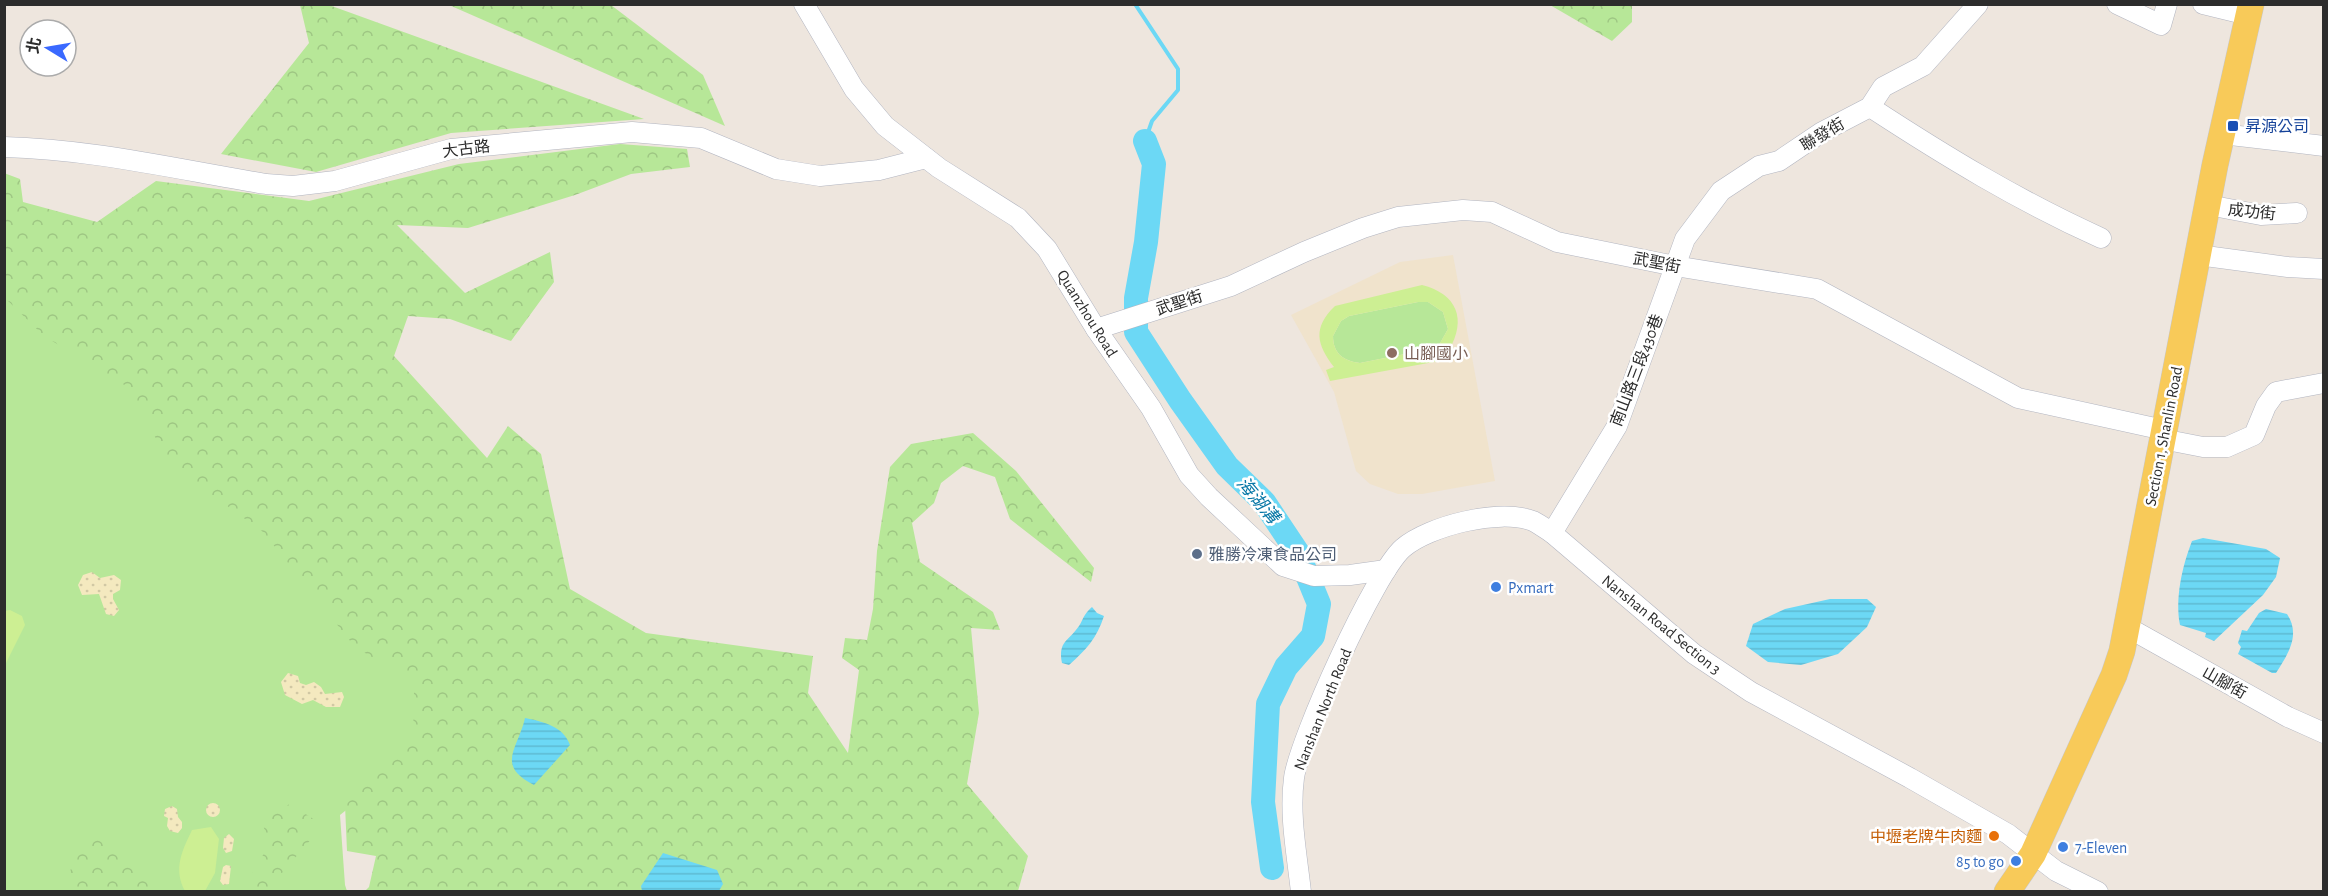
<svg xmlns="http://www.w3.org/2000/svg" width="2328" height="896" font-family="'Alegreya Sans','Noto Sans TC',sans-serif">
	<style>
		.education { fill: #f0e3cc }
		.grass { fill: #b7e798 }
		.forest { fill: url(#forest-crowns) }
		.sand { fill: url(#sand-dots) }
		.pitch { fill: #cdef93; fill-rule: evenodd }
		.water { fill: url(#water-rules) }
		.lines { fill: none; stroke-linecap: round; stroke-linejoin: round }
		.stream { stroke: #6cd8f5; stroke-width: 4 }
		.river { stroke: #6cd8f5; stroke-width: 24 }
		.minor-casing { stroke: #b2b5c0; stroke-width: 21 }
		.major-casing { stroke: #c8c8c8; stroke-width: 27 }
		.minor { stroke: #fff; stroke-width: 20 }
		.major { stroke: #f8ca59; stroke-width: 26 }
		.transit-dot { fill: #1a4fb4; stroke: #fff; stroke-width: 2 }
		.education-dot { fill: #8d6e63; stroke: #fff; stroke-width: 2 }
		.service-dot { fill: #5c6f8a; stroke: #fff; stroke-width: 2 }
		.shop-dot { fill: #3f7fe0; stroke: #fff; stroke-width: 2 }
		.food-dot { fill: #e8710a; stroke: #fff; stroke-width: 2 }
		.labels { text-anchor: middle; stroke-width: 5; stroke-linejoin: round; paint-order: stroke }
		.transit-label { font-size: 16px; fill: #164399; stroke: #fff; text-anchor: start }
		.street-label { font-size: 16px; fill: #2c2c2c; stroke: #fff }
		.education-label { font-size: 16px; fill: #785e54; stroke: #fff; text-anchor: start }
		.service-label { font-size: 16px; fill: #4e5e75; stroke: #fff; text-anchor: start }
		.shop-label { font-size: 16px; fill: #366cbe; stroke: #fff; text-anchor: start }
		.food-label { font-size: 16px; fill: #c56008; stroke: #fff; text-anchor: end }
		.water-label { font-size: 18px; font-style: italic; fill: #0677a6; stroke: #fff }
	</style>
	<defs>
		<pattern id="forest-crowns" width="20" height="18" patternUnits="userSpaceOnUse" patternTransform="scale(1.5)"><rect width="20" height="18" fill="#b7e798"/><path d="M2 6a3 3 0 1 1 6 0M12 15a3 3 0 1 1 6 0" fill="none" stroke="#9ec683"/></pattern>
		<pattern id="sand-dots" width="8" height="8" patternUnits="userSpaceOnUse" patternTransform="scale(1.5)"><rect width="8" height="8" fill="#f4e9bf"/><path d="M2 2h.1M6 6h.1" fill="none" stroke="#d1c8a4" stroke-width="1.8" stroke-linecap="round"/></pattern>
		<pattern id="water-rules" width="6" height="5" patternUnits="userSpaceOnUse" patternTransform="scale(1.5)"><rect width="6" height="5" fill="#6cd8f5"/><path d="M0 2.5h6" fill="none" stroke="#5ebad2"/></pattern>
	</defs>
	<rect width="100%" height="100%" fill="#eee6de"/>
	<path class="education" d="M1453 255 1495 481 1422 494H1398L1370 484 1356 471 1334 392 1291 315 1400 262Z"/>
	<g class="grass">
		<path d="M4 277 100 347 423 676 419 752 340 815 345 885 347 891H5Z"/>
		<path d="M1418 302H1428L1443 312 1448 329 1439 345 1430 349 1360 363C1343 361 1333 353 1333 336L1341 321 1349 316Z"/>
	</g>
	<g class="forest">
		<path d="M300 5H329L644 119 451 133 316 172 221 154 309 43Z"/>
		<path d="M449 5H611L703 75 725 126Z"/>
		<path d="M1550 5H1632V22L1612 41Z"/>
		<path d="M620 144 687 149 690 167 631 174 575 195 468 228 397 225 465 293 550 252 554 282 511 341 450 319 408 316 394 356 487 458 508 426 541 454 570 589 646 633 813 656 808 693 848 753 859 670 842 658 845 638 867 640 873 609 877 551 890 467 911 444 973 433 1016 471 1094 568 1091 582 1010 519 995 477 963 466 941 483 934 503 912 523 920 562 993 612 1000 630 971 628 979 713 967 784 1028 856 1018 891H365L369 887 376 856 347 851 345 805 413 742 414 692 402 675 355 647 263 532 171 465 126 386 44 336 5 298 4 173 20 179 23 202 97 222 156 181 309 201 459 164Z"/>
		<path d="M290 804 318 822 313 837 282 873 279 891H246L255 867 269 846 261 817Z"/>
		<path d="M103 839C128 851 147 866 158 891H65L74 857 83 842Z"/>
	</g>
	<g class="sand">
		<path d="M92 572 100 578 114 575 121 580 120 590 113 594V599L119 610 114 616 106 614 99 594 82 595 78 585 83 575Z"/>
		<path d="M288 673 298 676 300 683 306 685 314 682 321 687 325 694 342 692 344 697 340 707H326L313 700 302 704 285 695 281 682Z"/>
		<circle cx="213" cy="810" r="7"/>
		<path d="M172 806 177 809 178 817 182 822V828L178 833 170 831 167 826 168 818 164 816 165 809Z"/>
		<path d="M229 834 234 839 232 851 226 853 223 848 224 838Z"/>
		<path d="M226 865 231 866 229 884 223 885 220 881 223 867Z"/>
	</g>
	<g class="pitch">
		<path d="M1422 285C1457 294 1467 319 1449 350L1460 349 1461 357 1330 381 1326 370 1334 367C1317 345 1312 328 1335 306ZM1418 302H1428L1443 312 1448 329 1439 345 1430 349 1360 363C1343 361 1333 353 1333 336L1341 321 1349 316Z"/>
		<path d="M10 610 22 616 25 625 5 665V611Z"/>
		<path d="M211 827 219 839 215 873 205 891H185C173 869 182 851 192 830Z"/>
	</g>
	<g class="water">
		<path d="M2203 538 2266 549 2280 558 2276 577 2263 595 2214 641 2205 637 2206 633 2180 625C2175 598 2182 567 2192 541Z"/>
		<path d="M1830 599H1867L1876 607 1867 627 1838 654 1801 665 1768 662 1746 646 1753 624 1785 609Z"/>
		<path d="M1092 607 1097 613 1104 616C1097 638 1086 650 1069 665L1062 663C1058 641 1068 642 1079 626 1084 618 1083 615 1092 607Z"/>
		<path d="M2266 609 2287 614C2301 635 2288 654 2276 673H2272L2238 654 2241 647 2238 643 2242 630 2247 631 2259 613Z"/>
		<path d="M525 718C544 722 563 726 570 745L534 785C495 765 518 749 525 718Z"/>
		<path d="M663 853 717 870 723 884 719 891H642L641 886Z"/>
	</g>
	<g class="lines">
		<path class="stream" d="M1135 4 1178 69V90L1152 121 1145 141"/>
		<path class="river" d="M1145 141 1154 164 1146 242 1136 298V332L1180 400 1227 466 1264 502 1298 553 1319 604 1313 636 1286 667 1268 704 1263 802 1272 868"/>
		<g class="minor-casing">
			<g id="minor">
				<path d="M804 4 854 89 885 126 939 168 1018 218 1047 249 1096 329 1151 408 1189 475 1209 497 1283 566 1314 576 1350 575 1386 570"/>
				<path d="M2117 4 2161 25 2167 4"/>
				<path d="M2203 4 2248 15"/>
				<path d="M1870 107C1945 156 2019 201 2101 238"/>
				<path d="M2222 134 2324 146"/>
				<path d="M4 147C92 149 180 170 266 184L293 186 335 181 451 149 632 132 701 138 776 169 820 176 879 170 926 158"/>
				<path d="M2208 205 2261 215 2297 213"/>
				<path d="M2198 255 2288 267 2324 269"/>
				<path d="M1096 329 1231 286 1304 252 1363 228 1398 217 1463 210 1492 212 1557 242 1675 266 1817 289 2018 398 2164 430"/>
				<path d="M2162 439 2203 447H2227L2254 435 2266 406 2276 392 2324 383"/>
				<path d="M1552 533 1617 426 1685 239 1721 191 1759 166 1779 161 1822 132 1870 107 1883 87 1923 66 1978 4"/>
				<path d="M2127 627 2288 717 2324 733"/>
				<path d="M1301 892C1297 855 1289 815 1294 778 1299 740 1375 572 1403 548 1429 526 1499 508 1533 521 1539 524 1546 529 1552 533L1694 654 1751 692 1910 778 2008 834 2056 871 2098 892"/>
			</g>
		</g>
		<g class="major-casing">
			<path id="major" d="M2007 892 2033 854 2114 675 2122 651 2215 165 2251 4"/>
		</g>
		<use href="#minor" class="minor"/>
		<use href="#major" class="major"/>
	</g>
	<rect class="transit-dot" x="2227" y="120" width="12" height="12" rx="3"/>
	<circle class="education-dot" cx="1392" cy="353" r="6"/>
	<circle class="service-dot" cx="1197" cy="554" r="6"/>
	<g class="shop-dot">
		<circle cx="1496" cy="587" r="6"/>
		<circle cx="2063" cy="847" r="6"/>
		<circle cx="2016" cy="861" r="6"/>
	</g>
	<circle class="food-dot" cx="1994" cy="836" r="6"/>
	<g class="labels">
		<g class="transit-label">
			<text x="2245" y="132">昇源公司</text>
		</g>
		<g class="street-label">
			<text transform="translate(1822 134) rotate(-31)" y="6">聯發街</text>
			<text transform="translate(466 148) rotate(-7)" y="6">大古路</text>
			<text transform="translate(2252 211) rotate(6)" y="6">成功街</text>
			<text transform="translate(1657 262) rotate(11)" y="6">武聖街</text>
			<text transform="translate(1179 302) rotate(-18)" y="6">武聖街</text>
			<text transform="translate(1088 313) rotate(58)" y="6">Quanzhou Road</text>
			<text transform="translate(1636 370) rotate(-69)" y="6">南山路三段430巷</text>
			<text transform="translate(2163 436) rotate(-79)" y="6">Section 1, Shanlin Road</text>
			<text transform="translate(1662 624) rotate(39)" y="6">Nanshan Road Section 3</text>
			<text transform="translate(2225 682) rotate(29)" y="6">山腳街</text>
			<text transform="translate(1322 709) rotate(-68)" y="6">Nanshan North Road</text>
		</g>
		<g class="education-label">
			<text x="1404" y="359">山腳國小</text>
		</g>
		<g class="service-label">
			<text x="1209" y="560">雅勝冷凍食品公司</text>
		</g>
		<g class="shop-label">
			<text x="1508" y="593">Pxmart</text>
			<text x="2075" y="853">7-Eleven</text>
			<text x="2004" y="867" text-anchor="end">85 to go</text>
		</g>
		<g class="food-label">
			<text x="1982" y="842">中壢老牌牛肉麵</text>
		</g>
		<g class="water-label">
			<text transform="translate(1258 500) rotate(50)" y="6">海湖溝</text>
		</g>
	</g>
	<rect width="2328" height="896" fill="none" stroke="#2c2c2c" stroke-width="12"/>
	<g transform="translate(48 48) rotate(281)"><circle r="28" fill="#ffffff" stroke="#ababab" stroke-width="1.5"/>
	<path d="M0-4.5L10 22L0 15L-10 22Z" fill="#3a69ff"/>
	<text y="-9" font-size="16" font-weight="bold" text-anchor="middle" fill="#2c2c2c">北</text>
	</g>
</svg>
